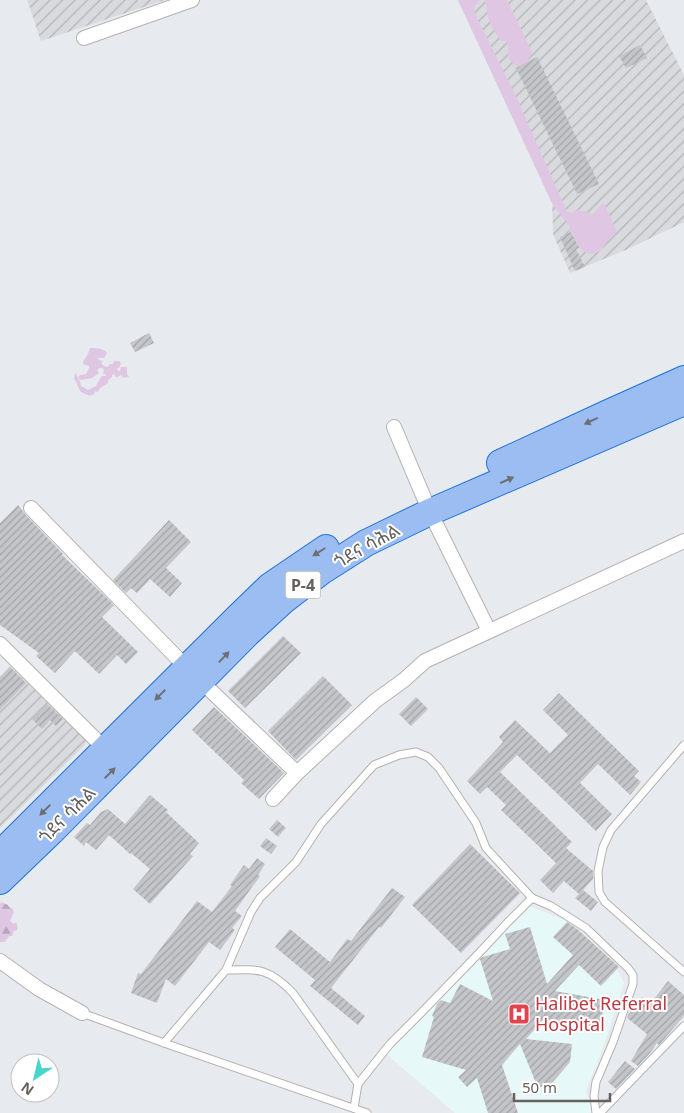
<svg xmlns="http://www.w3.org/2000/svg" width="684" height="1113" font-family="'Noto Sans','Noto Sans Ethiopic',sans-serif">
	<style>
		.industrial { fill: url(#industrial-furrows) }
		.medical { fill: #e6f9f8 }
		.green { fill: #dfc7e3 }
		.forest { fill: url(#forest-firs) }
		.building { fill: url(#building-hatch) }
		.lines { fill: none; stroke-linecap: round; stroke-linejoin: round }
		.lane-casing { stroke: #b5b2af; stroke-width: 9 }
		.street-casing { stroke: #b5b2af; stroke-width: 16 }
		.highway-casing { stroke: #1b72da; stroke-width: 28 }
		.lane { stroke: #fff; stroke-width: 7 }
		.street { stroke: #fff; stroke-width: 14 }
		.highway { stroke: #9cbdf1; stroke-width: 26 }
		.oneway { fill: #6d6f74 }
		.labels { text-anchor: middle; stroke-width: 4; stroke-linejoin: round; paint-order: stroke }
		.shield { fill: #fff; stroke: #93908e; stroke-width: 1 }
		.shield-label { font-size: 16px; font-weight: bold; fill: #65615e }
		.street-label { font-size: 18px; fill: #65615e; stroke: #fff }
		.health-label { font-size: 18px; fill: #be3a42; stroke: #fff; text-anchor: start }
	</style>
	<defs>
		<pattern id="industrial-furrows" width="10" height="10" patternUnits="userSpaceOnUse" patternTransform="scale(1.25)"><rect width="10" height="10" fill="#d9dade"/><path d="M-1 1l2-2M0 10L10 0M9 11l2-2" fill="none" stroke="#b4b4b7"/></pattern>
		<pattern id="forest-firs" width="22" height="20" patternUnits="userSpaceOnUse" patternTransform="scale(1.25)"><rect width="22" height="20" fill="#dfc7e3"/><path d="M5 1l3.5 6h-7zM16 11l3.5 6h-7z" fill="#b8a5bb"/></pattern>
		<pattern id="building-hatch" width="6" height="6" patternUnits="userSpaceOnUse" patternTransform="scale(1.25)"><rect width="6" height="6" fill="#c4c6ca"/><path d="M-1 1l2-2M0 6l6-6M5 7l2-2" fill="none" stroke="#a3a4a7"/></pattern>
	</defs>
	<rect width="100%" height="100%" fill="#e7eaef"/>
	<g class="industrial">
		<path d="M27 0H165L41 41Z"/>
		<path d="M458 0H646L684 75V222L628 249 570 273 553 234 552 203Z"/>
		<path d="M10 666 86 740 85 745 0 828V677Z"/>
	</g>
	<path class="medical" d="M529 906 565 920 617 969 624 983 604 1045 586 1091 594 1113H455L385 1053Z"/>
	<g class="green">
		<path d="M458 0H480L474 7 475 14 514 92 567 212C573 213 575 212 578 209L581 211H586L592 215C597 211 598 206 604 203L617 232 606 243 601 251C583 260 578 246 572 232L568 234 569 226 552 203Z"/>
		<path d="M484 0H507L533 54 528 58 529 61 518 67C500 54 513 54 506 41H501C497 34 491 28 489 20 486 13 488 6 484 0Z"/>
		<path d="M90 348C95 348 103 348 107 353L104 358H98L99 360 103 361 101 363 104 366 108 367 110 364H113L114 361H119L122 365 120 364V367L117 369V370L120 371 121 367H127V374L129 377 123 378 122 375 116 377 114 374 112 375V377L108 380V383L100 388 98 392 95 391 94 394 89 396C87 394 84 394 83 393 78 391 78 383 74 379L75 374 76 373 78 379 80 381 81 386 88 390 96 386 101 377 102 376H105L106 374H103L104 370 102 368H99L97 370 99 373 92 378 81 380 78 378 80 375 86 374 89 368V366L83 364V362L88 354Z"/>
	</g>
	<path class="forest" d="M1 902 8 905 9 907 13 909 14 912 10 921 14 924 16 922 17 924V926L18 928 16 931 14 930 12 936H9L5 942H0V904Z"/>
	<g class="building">
		<path d="M640 45 647 58 626 68 619 56Z"/>
		<path d="M537 57 599 184 577 194 516 68Z"/>
		<path d="M571 232 579 248 576 249 585 267 575 271 560 237Z"/>
		<path d="M149 333 154 343 135 352 130 343Z"/>
		<path d="M18 505 22 510 25 514 63 554 62 555 114 605 102 617 138 652 126 664 117 655 99 674 75 651 55 673 36 656 39 653 0 625V523Z"/>
		<path d="M169 520 191 542 166 568 182 583 170 597 150 579 137 593 131 588 126 593 113 580Z"/>
		<path d="M283 636 301 653 245 708 228 691Z"/>
		<path d="M10 667 26 683 0 710V677Z"/>
		<path d="M323 676 352 705 296 760 268 731Z"/>
		<path d="M559 693 639 771 634 776 641 782 630 795 598 764 580 783 612 814 596 831 517 755 500 772 572 842 566 848 593 871V879L583 890 598 902 591 911 575 898 579 894 564 881 553 893 540 880 556 863 501 810 506 805 487 787 480 794 467 781 503 742 499 737 515 720 550 753 568 735 543 710Z"/>
		<path d="M416 697 428 709 411 726 399 714Z"/>
		<path d="M47 704 63 719 56 726 50 720 42 729 32 719Z"/>
		<path d="M214 707 284 773 259 799 241 783 244 780 192 730Z"/>
		<path d="M150 795 168 810 166 812 199 843 190 854 193 856 150 904 133 889 150 869 131 853 130 854 109 835 96 850 86 842 84 846 74 837 87 823 90 825 101 812 108 809 125 824Z"/>
		<path d="M277 820 286 828 278 837 269 829Z"/>
		<path d="M266 838 277 846 271 854 260 846Z"/>
		<path d="M470 844 520 893 461 953 412 905Z"/>
		<path d="M257 858 265 864 258 875 260 876 235 911 242 916 232 928 235 930 220 950 209 942 175 986 166 979 157 1003 131 993 138 973 141 974 197 901 212 912 232 886 230 885 244 865 249 869Z"/>
		<path d="M392 888 405 897 381 928 379 927 331 988 365 1016 358 1025 310 986 315 980 275 947 290 929 330 962 347 939 351 941Z"/>
		<path d="M567 922 577 929 619 967 601 986 579 965 555 991 605 1000 600 1029 544 1019 526 1039 572 1044 570 1062 553 1082 538 1088 520 1044 502 1065 518 1113H488L477 1078 467 1087 458 1077 466 1070 422 1057 434 1017 432 1016 437 1004 441 1000 450 1003 460 984 493 1001 480 959 483 957 510 949 505 934 530 927 547 984 573 955 553 937Z"/>
		<path d="M668 981 684 995V1016L659 1045 657 1043 650 1053 638 1066 631 1061 647 1034 627 1018 628 1015 642 997 650 1004Z"/>
		<path d="M625 1061 635 1069 616 1089 608 1082Z"/>
	</g>
	<g class="lines">
		<g class="lane-casing">
			<g id="lane">
				<path d="M684 745 611 830 603 847 598 871 599 892 605 902 684 972"/>
				<path d="M226 970C259 969 269 968 293 993L358 1084 390 1044 421 1013 481 951 508 922 532 898 551 906 586 928 628 968 633 975V984L613 1042 596 1082 594 1096 596 1113"/>
				<path d="M82 1013 164 1043 367 1113"/>
				<path d="M164 1043 226 970 251 912 260 898 296 862 321 824 374 765 399 755 416 752 428 757 439 768 476 823 486 848 497 860 532 898"/>
				<path d="M354 1108 358 1084"/>
				<path d="M600 1113 684 1026"/>
			</g>
		</g>
		<g class="street-casing">
			<g id="street">
				<path d="M84 38 192 0"/>
				<path d="M394 427 430 512 489 631"/>
				<path d="M31 508 187 668 297 773"/>
				<path d="M0 644 105 749"/>
				<path d="M273 799 297 773 375 701 404 680 425 661 684 541"/>
				<path d="M0 961 39 989 82 1013"/>
			</g>
		</g>
		<g class="highway-casing">
			<g id="highway">
				<path d="M500 463 606 414 684 379"/>
				<path d="M0 854 236 619 270 586 326 548"/>
				<path d="M0 881 51 832 247 634 283 601 322 571 366 543 430 512 684 402"/>
			</g>
		</g>
		<use href="#lane" class="lane"/>
		<use href="#street" class="street"/>
		<use href="#highway" class="highway"/>
	</g>
	<defs><path id="oneway-solid" d="M-6-.8H1V-3.2L6.5 0L1 3.2V.8H-6Z" transform="scale(1.25)"/></defs>
	<g class="oneway">
		<use href="#oneway-solid" transform="translate(591 421) rotate(155)"/>
		<use href="#oneway-solid" transform="translate(507 480) rotate(-24)"/>
		<use href="#oneway-solid" transform="translate(319 552) rotate(148)"/>
		<use href="#oneway-solid" transform="translate(224 657) rotate(-46)"/>
		<use href="#oneway-solid" transform="translate(160 695) rotate(135)"/>
		<use href="#oneway-solid" transform="translate(110 773) rotate(-45)"/>
		<use href="#oneway-solid" transform="translate(45 810) rotate(135)"/>
	</g>
	<defs>
		<g id="hospital-square" transform="scale(1.125)"><rect x="-9" y="-9" width="18" height="18" rx="4" fill="#e0444e" stroke="#fff"/><path d="M-5-5h3v3.5h4V-5h3V5h-3V1.5h-4V5h-3Z" fill="#fff"/></g>
	</defs>
	<g fill-rule="evenodd">
		<use href="#hospital-square" x="519" y="1014"/>
	</g>
	<g class="labels">
		<rect class="shield" x="285.5" y="571.5" width="35" height="27" rx="4"/>
		<g class="shield-label">
			<text x="303" y="591">P-4</text>
		</g>
		<g class="street-label">
			<text transform="translate(367 546) rotate(-29)" y="6">ጎደና ሳሕል</text>
			<text transform="translate(67 815) rotate(-45)" y="6">ጎደና ሳሕል</text>
		</g>
		<g class="health-label">
			<text x="535" y="1010">Halibet Referral<tspan x="535" dy="21">Hospital</tspan></text>
		</g>
	</g>
	<g transform="translate(35 1078) rotate(215)"><circle r="24" fill="#ffffff" stroke="#c1c0bf"/>
	<path d="M0-4L9 19L0 12L-9 19Z" fill="#47d5cc"/>
	<text y="-8" font-size="14" font-weight="bold" text-anchor="middle" fill="#65615e">N</text>
	</g>
	<path d="M514 1093v8h96v-8" fill="none" stroke="#65615e" stroke-width="2.5"/>
	<text x="522" y="1093" font-size="15" fill="#65615e" stroke="#ffffff" stroke-width="4" paint-order="stroke">50 m</text>
</svg>
